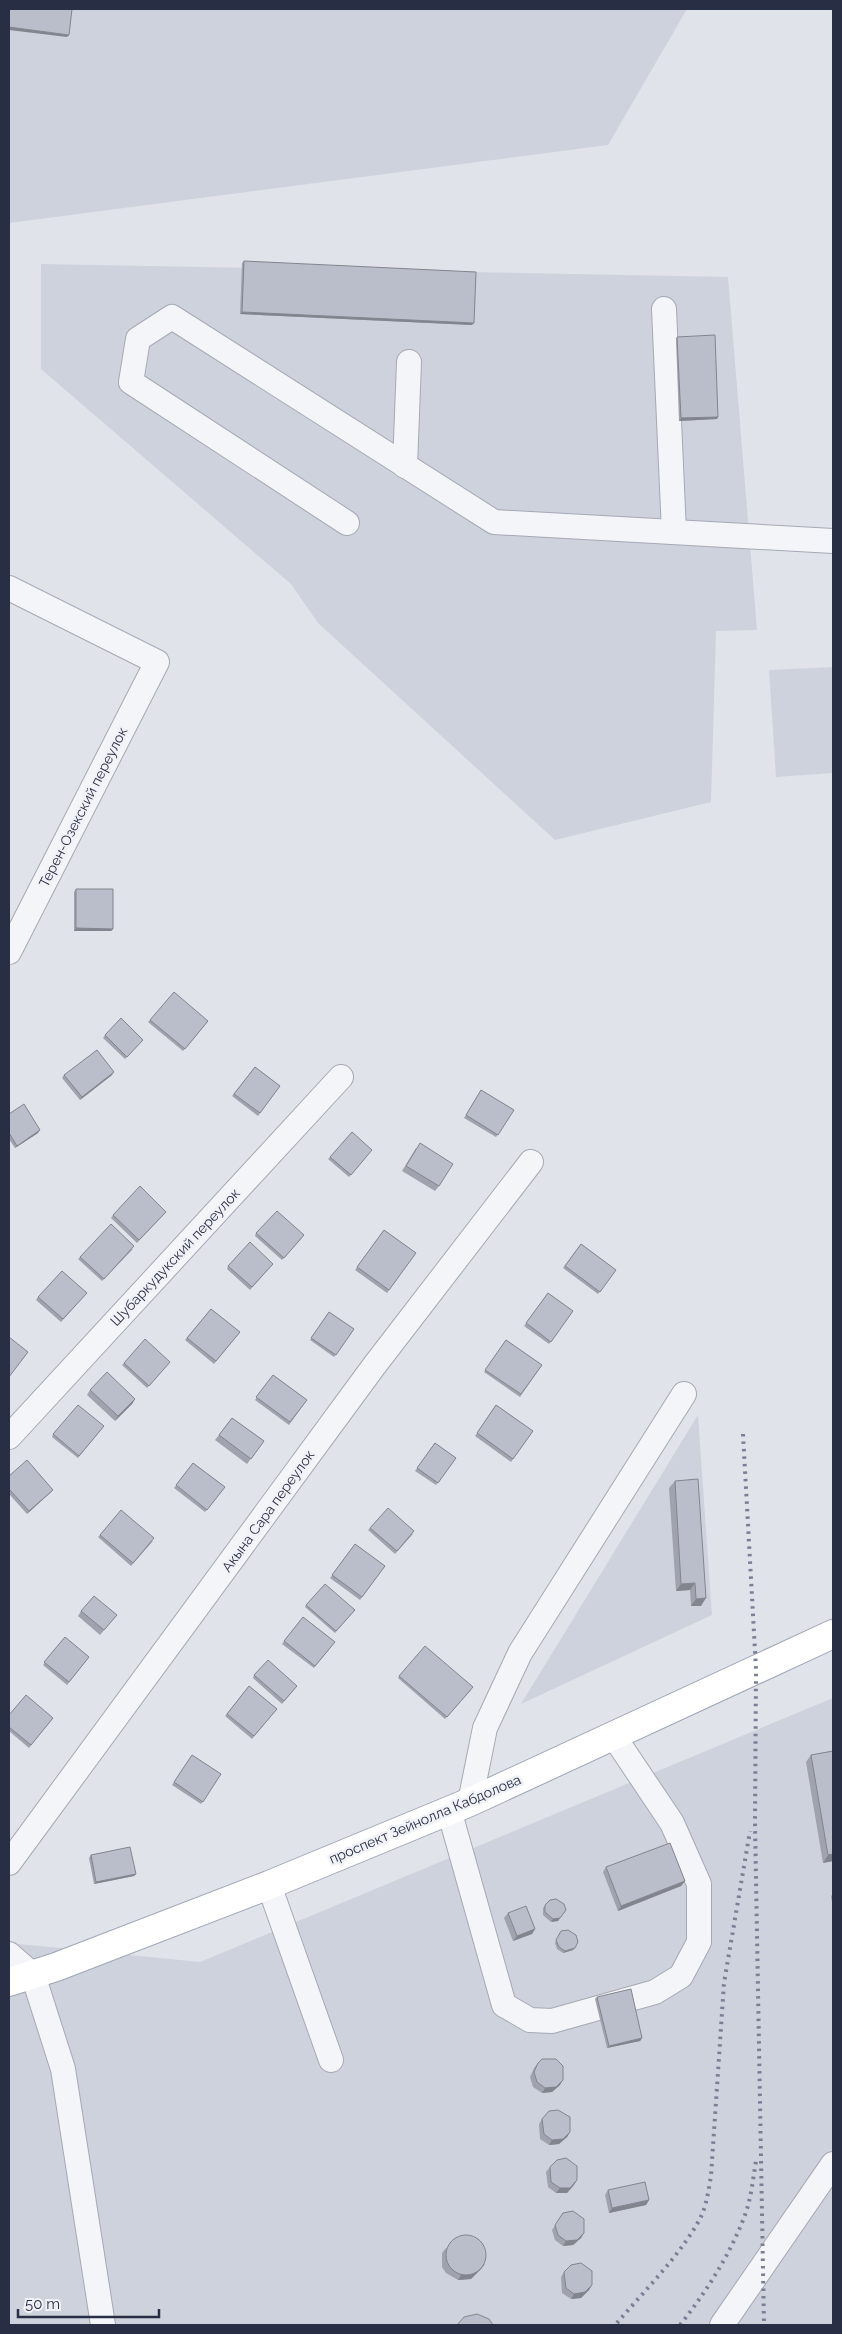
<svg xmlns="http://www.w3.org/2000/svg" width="842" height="2334" font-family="Raleway,sans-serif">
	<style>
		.built { fill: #ced2dc }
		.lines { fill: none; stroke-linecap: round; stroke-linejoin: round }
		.minor-casing { stroke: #a5a9b5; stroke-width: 26 }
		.major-casing { stroke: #9fa5b7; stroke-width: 30 }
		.minor { stroke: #f4f5f8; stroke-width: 24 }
		.major { stroke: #fff; stroke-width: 28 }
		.rail { stroke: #798095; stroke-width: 4; stroke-dasharray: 2.5 5; stroke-linecap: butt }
		.wall { fill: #a0a3ae }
		.shaded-wall { fill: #82858d }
		.building { fill: #babeca; stroke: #82858d }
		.labels { text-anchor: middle; stroke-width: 5; stroke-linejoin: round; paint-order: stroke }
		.street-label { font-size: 14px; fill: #282e43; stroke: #f0f2f7 }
	</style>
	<rect width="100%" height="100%" fill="#e0e3ea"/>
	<g class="built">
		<path d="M9 9H687L608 145 9 223Z"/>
		<path d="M41 264 728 277 757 630 716 631 711 802 555 840 318 623 291 584 41 369Z"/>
		<path d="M833 667V773L776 777 769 670Z"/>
		<path d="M698 1415 712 1615 521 1704Z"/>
		<path d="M833 1698V2325H9V1943L200 1962Z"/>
	</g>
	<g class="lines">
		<g class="minor-casing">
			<g id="minor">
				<path d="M664 309 674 532"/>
				<path d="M405 466 409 362"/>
				<path d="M347 523 131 382 138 339 172 317 494 522 833 541"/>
				<path d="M9 588 157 662 9 952"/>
				<path d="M9 1437 341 1077"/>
				<path d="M470 1802 485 1728 520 1653 684 1394"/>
				<path d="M449 1810 504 2005 530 2020 552 2021 655 1992 681 1976 699 1942V1884L672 1823 613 1735"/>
				<path d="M9 1863 374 1366 531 1162"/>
				<path d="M269 1885 331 2060"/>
				<path d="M9 1954 33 1975 63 2069 103 2325"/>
				<path d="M722 2325 833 2164"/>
			</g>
		</g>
		<g class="major-casing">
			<path id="major" d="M9 1982 56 1967 269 1885 470 1802 833 1634"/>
		</g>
		<use href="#minor" class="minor"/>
		<use href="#major" class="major"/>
		<g class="rail">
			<path d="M743 1434 756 1669 755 1823 764 2325"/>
			<path d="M617 2323C644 2291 676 2260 697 2224 706 2210 708 2193 711 2176L724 1983 750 1831"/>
			<path d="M680 2325C706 2292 730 2255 745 2215 751 2199 753 2179 756 2161"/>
		</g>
	</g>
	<g class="wall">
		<path d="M244 261 472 325 240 314 242 263Z"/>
		<path d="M677 337 717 419 679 421 676 339Z"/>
		<path d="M76 889 113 929 111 931H74V892Z"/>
		<path d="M150 1020 208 1021 183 1051 148 1022Z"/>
		<path d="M105 1035 143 1040 125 1059 103 1038Z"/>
		<path d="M255 1067 280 1086 258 1116 232 1096Z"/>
		<path d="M64 1075H112L80 1100 62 1078Z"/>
		<path d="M481 1090 514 1110 496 1137 464 1118Z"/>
		<path d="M9 1114 38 1133 15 1148 9 1139Z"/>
		<path d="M416 1148 439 1186 435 1191 402 1171Z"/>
		<path d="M370 1152 349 1177 328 1159 330 1157Z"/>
		<path d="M166 1212 137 1243 111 1218 113 1215Z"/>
		<path d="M384 1230 416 1253 387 1293 355 1270Z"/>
		<path d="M256 1233 302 1238 282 1260 255 1236Z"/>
		<path d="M581 1244 616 1270 598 1294 563 1268Z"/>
		<path d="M133 1249 102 1281 78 1259 80 1257Z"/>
		<path d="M273 1264 250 1290 227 1269 228 1266Z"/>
		<path d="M548 1293 573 1311 549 1344 524 1326Z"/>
		<path d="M85 1295 61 1322 36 1300 38 1297Z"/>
		<path d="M211 1309 240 1332 214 1364 185 1340Z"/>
		<path d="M329 1312 354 1329 334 1357 310 1340Z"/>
		<path d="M506 1340 542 1365 520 1397 484 1372Z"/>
		<path d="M170 1362 147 1388 122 1365 124 1363Z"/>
		<path d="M273 1375 307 1400 289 1425 255 1400Z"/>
		<path d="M90 1390 135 1399 132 1404 115 1421 87 1395Z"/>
		<path d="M496 1405 533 1431 511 1462 475 1436Z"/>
		<path d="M232 1418 264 1441 247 1464 215 1440Z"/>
		<path d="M104 1426 78 1458 52 1437 53 1434Z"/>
		<path d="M435 1443 456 1458 436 1485 415 1471Z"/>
		<path d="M193 1463 225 1487 205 1512 174 1488Z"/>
		<path d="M9 1476 53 1490 51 1492 27 1514 9 1494Z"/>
		<path d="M675 1481 701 1606H691L690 1590 676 1591 669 1488Z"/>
		<path d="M370 1528 413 1534 395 1554 368 1530Z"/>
		<path d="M100 1535 153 1541 131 1566 98 1537Z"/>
		<path d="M355 1544 385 1566 360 1600 330 1578Z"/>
		<path d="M306 1605 355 1610 335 1633 305 1607Z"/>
		<path d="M81 1611 117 1615 100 1635 78 1616Z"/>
		<path d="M303 1617 335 1642 314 1668 282 1644Z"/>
		<path d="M65 1637 89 1657 67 1685 43 1665Z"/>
		<path d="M254 1675 297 1686 282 1704 253 1678Z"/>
		<path d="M399 1676 471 1690 445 1719 398 1678Z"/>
		<path d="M249 1686 277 1709 252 1739 225 1716Z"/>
		<path d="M9 1715 53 1718 29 1748 9 1731Z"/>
		<path d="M833 1751V1861L823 1863 806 1762 811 1755Z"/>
		<path d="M192 1755 221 1774 201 1804 172 1785Z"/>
		<path d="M91 1855 136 1874 134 1876 94 1884 89 1858Z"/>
		<path d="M606 1867 685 1881 681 1886 618 1911 603 1872Z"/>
		<path d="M833 1894V1908L831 1896Z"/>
		<path d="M550 1900 566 1910 558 1921 551 1922 543 1915V1908Z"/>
		<path d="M508 1913 535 1929 532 1934 513 1941 504 1918Z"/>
		<path d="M561 1931 573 1950 563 1953 557 1949 555 1943Z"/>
		<path d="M597 1997 642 2038 640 2041 607 2048 595 1999Z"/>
		<path d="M538 2063 560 2085 552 2092 542 2093 533 2087 530 2077 534 2068Z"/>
		<path d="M542 2119 570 2132 567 2137 559 2144 549 2145 540 2139 539 2124Z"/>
		<path d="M550 2167 574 2185 567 2193H556L548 2187 546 2172Z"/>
		<path d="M608 2190 649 2200 646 2205 609 2213 605 2195Z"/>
		<path d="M563 2213 584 2233 581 2238 573 2245 563 2246 555 2240 552 2230Z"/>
		<path d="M446 2248 481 2269 471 2279 458 2280 446 2273 442 2267V2253Z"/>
		<path d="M564 2272 592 2285 589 2290 581 2298 571 2299 562 2293 561 2277Z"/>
	</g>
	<g class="shaded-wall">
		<path d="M9 27 69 35 67 37 9 30Z"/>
		<path d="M242 312 474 323 472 325 240 314Z"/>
		<path d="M718 417 717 419 679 421 681 418Z"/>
		<path d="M76 928 113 929 111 931H74Z"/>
		<path d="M114 1072 112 1075 80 1100 82 1097Z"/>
		<path d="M40 1130 38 1133 15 1148 17 1146Z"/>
		<path d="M135 1399 132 1404 115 1421 118 1416Z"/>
		<path d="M53 1490 51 1492 27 1514 29 1511Z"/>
		<path d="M695 1583 690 1590 676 1591 681 1584Z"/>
		<path d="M706 1598 701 1606H691L696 1599Z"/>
		<path d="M833 1854V1861L823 1863 828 1855Z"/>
		<path d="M136 1874 134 1876 94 1884 96 1882Z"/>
		<path d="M685 1881 681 1886 618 1911 621 1906Z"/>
		<path d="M560 1918 558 1921 551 1922 553 1919Z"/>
		<path d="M535 1929 532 1934 513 1941 517 1936Z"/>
		<path d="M575 1948 573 1950 563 1953 565 1951Z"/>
		<path d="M642 2038 640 2041 607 2048 609 2046Z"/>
		<path d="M563 2080 560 2085 552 2092 542 2093 545 2088Z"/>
		<path d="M570 2132 567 2137 559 2144 549 2145 552 2140Z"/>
		<path d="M577 2180 574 2185 567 2193H556L560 2188Z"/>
		<path d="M649 2200 646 2205 609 2213 612 2208Z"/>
		<path d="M584 2233 581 2238 573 2245 563 2246 566 2241Z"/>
		<path d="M485 2264 481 2269 471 2279 458 2280 461 2275Z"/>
		<path d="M592 2285 589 2290 581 2298 571 2299 574 2294Z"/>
	</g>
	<g class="building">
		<path d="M9 9H72L69 35 9 27Z"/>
		<path d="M244 261 476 272 474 323 242 312Z"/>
		<path d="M715 335 718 417 681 418 677 337Z"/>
		<path d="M76 889H113V929L76 928Z"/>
		<path d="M174 992 208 1021 185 1049 150 1020Z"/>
		<path d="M121 1018 143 1040 127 1057 105 1035Z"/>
		<path d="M97 1050 114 1072 82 1097 64 1075Z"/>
		<path d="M255 1067 280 1086 260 1113 234 1094Z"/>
		<path d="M481 1090 514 1110 498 1135 466 1115Z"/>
		<path d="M24 1104 40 1130 17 1146 9 1133V1114Z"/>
		<path d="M352 1132 372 1150 351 1175 330 1157Z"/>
		<path d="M420 1143 453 1164 439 1186 406 1166Z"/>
		<path d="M140 1186 166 1212 139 1240 113 1215Z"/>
		<path d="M277 1211 304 1235 284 1258 256 1233Z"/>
		<path d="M111 1224 134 1246 104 1279 80 1257Z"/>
		<path d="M384 1230 416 1253 389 1290 357 1267Z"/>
		<path d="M250 1242 273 1264 252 1287 228 1266Z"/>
		<path d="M581 1244 616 1270 600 1292 565 1266Z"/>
		<path d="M62 1271 87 1293 63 1319 38 1297Z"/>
		<path d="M548 1293 573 1311 551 1342 526 1323Z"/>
		<path d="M211 1309 240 1332 216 1361 187 1338Z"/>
		<path d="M329 1312 354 1329 336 1355 311 1338Z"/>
		<path d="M9 1337 28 1352 9 1377Z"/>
		<path d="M145 1339 170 1362 149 1386 124 1363Z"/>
		<path d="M506 1340 542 1365 521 1394 485 1370Z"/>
		<path d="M107 1372 135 1399 118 1416 90 1390Z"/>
		<path d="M273 1375 307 1400 290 1422 256 1397Z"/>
		<path d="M78 1405 104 1426 79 1456 53 1434Z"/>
		<path d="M496 1405 533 1431 513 1459 477 1433Z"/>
		<path d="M232 1418 264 1441 251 1459 219 1435Z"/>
		<path d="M435 1443 456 1458 438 1483 417 1468Z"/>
		<path d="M27 1460 53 1490 29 1511 9 1489V1476Z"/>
		<path d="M193 1463 225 1487 207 1510 176 1485Z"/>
		<path d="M698 1479 706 1598 696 1599 695 1583 681 1584 675 1481Z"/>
		<path d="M388 1508 414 1531 397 1551 370 1528Z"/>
		<path d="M121 1510 154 1538 133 1563 100 1535Z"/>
		<path d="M355 1544 385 1566 362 1597 332 1575Z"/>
		<path d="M325 1584 355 1610 336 1631 306 1605Z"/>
		<path d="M94 1596 117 1615 104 1630 81 1611Z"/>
		<path d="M303 1617 335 1642 315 1666 284 1641Z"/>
		<path d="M65 1637 89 1657 69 1682 44 1662Z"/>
		<path d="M425 1646 473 1687 447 1717 399 1676Z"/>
		<path d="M268 1660 297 1686 284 1701 254 1675Z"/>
		<path d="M249 1686 277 1709 254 1736 227 1714Z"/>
		<path d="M26 1695 53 1718 31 1745 9 1727V1715Z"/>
		<path d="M833 1751V1854L828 1855 811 1755Z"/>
		<path d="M192 1755 221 1774 203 1802 174 1782Z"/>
		<path d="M670 1843 685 1881 621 1906 606 1867Z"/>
		<path d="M130 1847 136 1874 96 1882 91 1855Z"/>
		<path d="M556 1899 564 1904 566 1910 560 1918 553 1919 545 1912V1905L550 1900Z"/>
		<path d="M526 1906 535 1929 517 1936 508 1913Z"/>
		<path d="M568 1930 576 1935 578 1942 575 1948 565 1951 559 1947 556 1940 561 1931Z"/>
		<path d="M631 1989 642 2038 609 2046 597 1997Z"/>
		<path d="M542 2059H556L563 2066V2080L556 2087 545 2088 537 2082 534 2072 538 2063Z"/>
		<path d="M558 2110 570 2117V2132L563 2139 552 2140 544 2134 542 2119 549 2111Z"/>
		<path d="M566 2158 577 2166V2180L570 2188H560L551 2182 550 2167 557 2160Z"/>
		<path d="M645 2182 649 2200 612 2208 608 2190Z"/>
		<path d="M573 2211 584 2219V2233L577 2240 566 2241 558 2235 555 2225 563 2213Z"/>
		<circle cx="466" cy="2255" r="20"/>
		<path d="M581 2263 592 2271V2285L585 2292 574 2294 566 2288 564 2272 571 2265Z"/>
		<path d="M477 2314 489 2319 493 2325H457L464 2317Z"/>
	</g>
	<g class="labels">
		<g class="street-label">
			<text transform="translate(83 807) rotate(-63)" y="5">Терен-Озекский переулок</text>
			<text transform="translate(175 1257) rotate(-47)" y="5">Шубаркудукский переулок</text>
			<text transform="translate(268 1511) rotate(-54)" y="5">Акына Сара переулок</text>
			<text transform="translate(425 1819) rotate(-23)" y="5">проспект Зейнолла Кабдолова</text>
		</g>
	</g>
	<rect width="842" height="2334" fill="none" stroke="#282e43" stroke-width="20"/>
	<path d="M18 2309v8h141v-8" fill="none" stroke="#282e43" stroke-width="2.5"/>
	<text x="25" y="2309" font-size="15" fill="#282e43" stroke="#f0f2f7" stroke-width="4" paint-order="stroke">50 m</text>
</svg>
